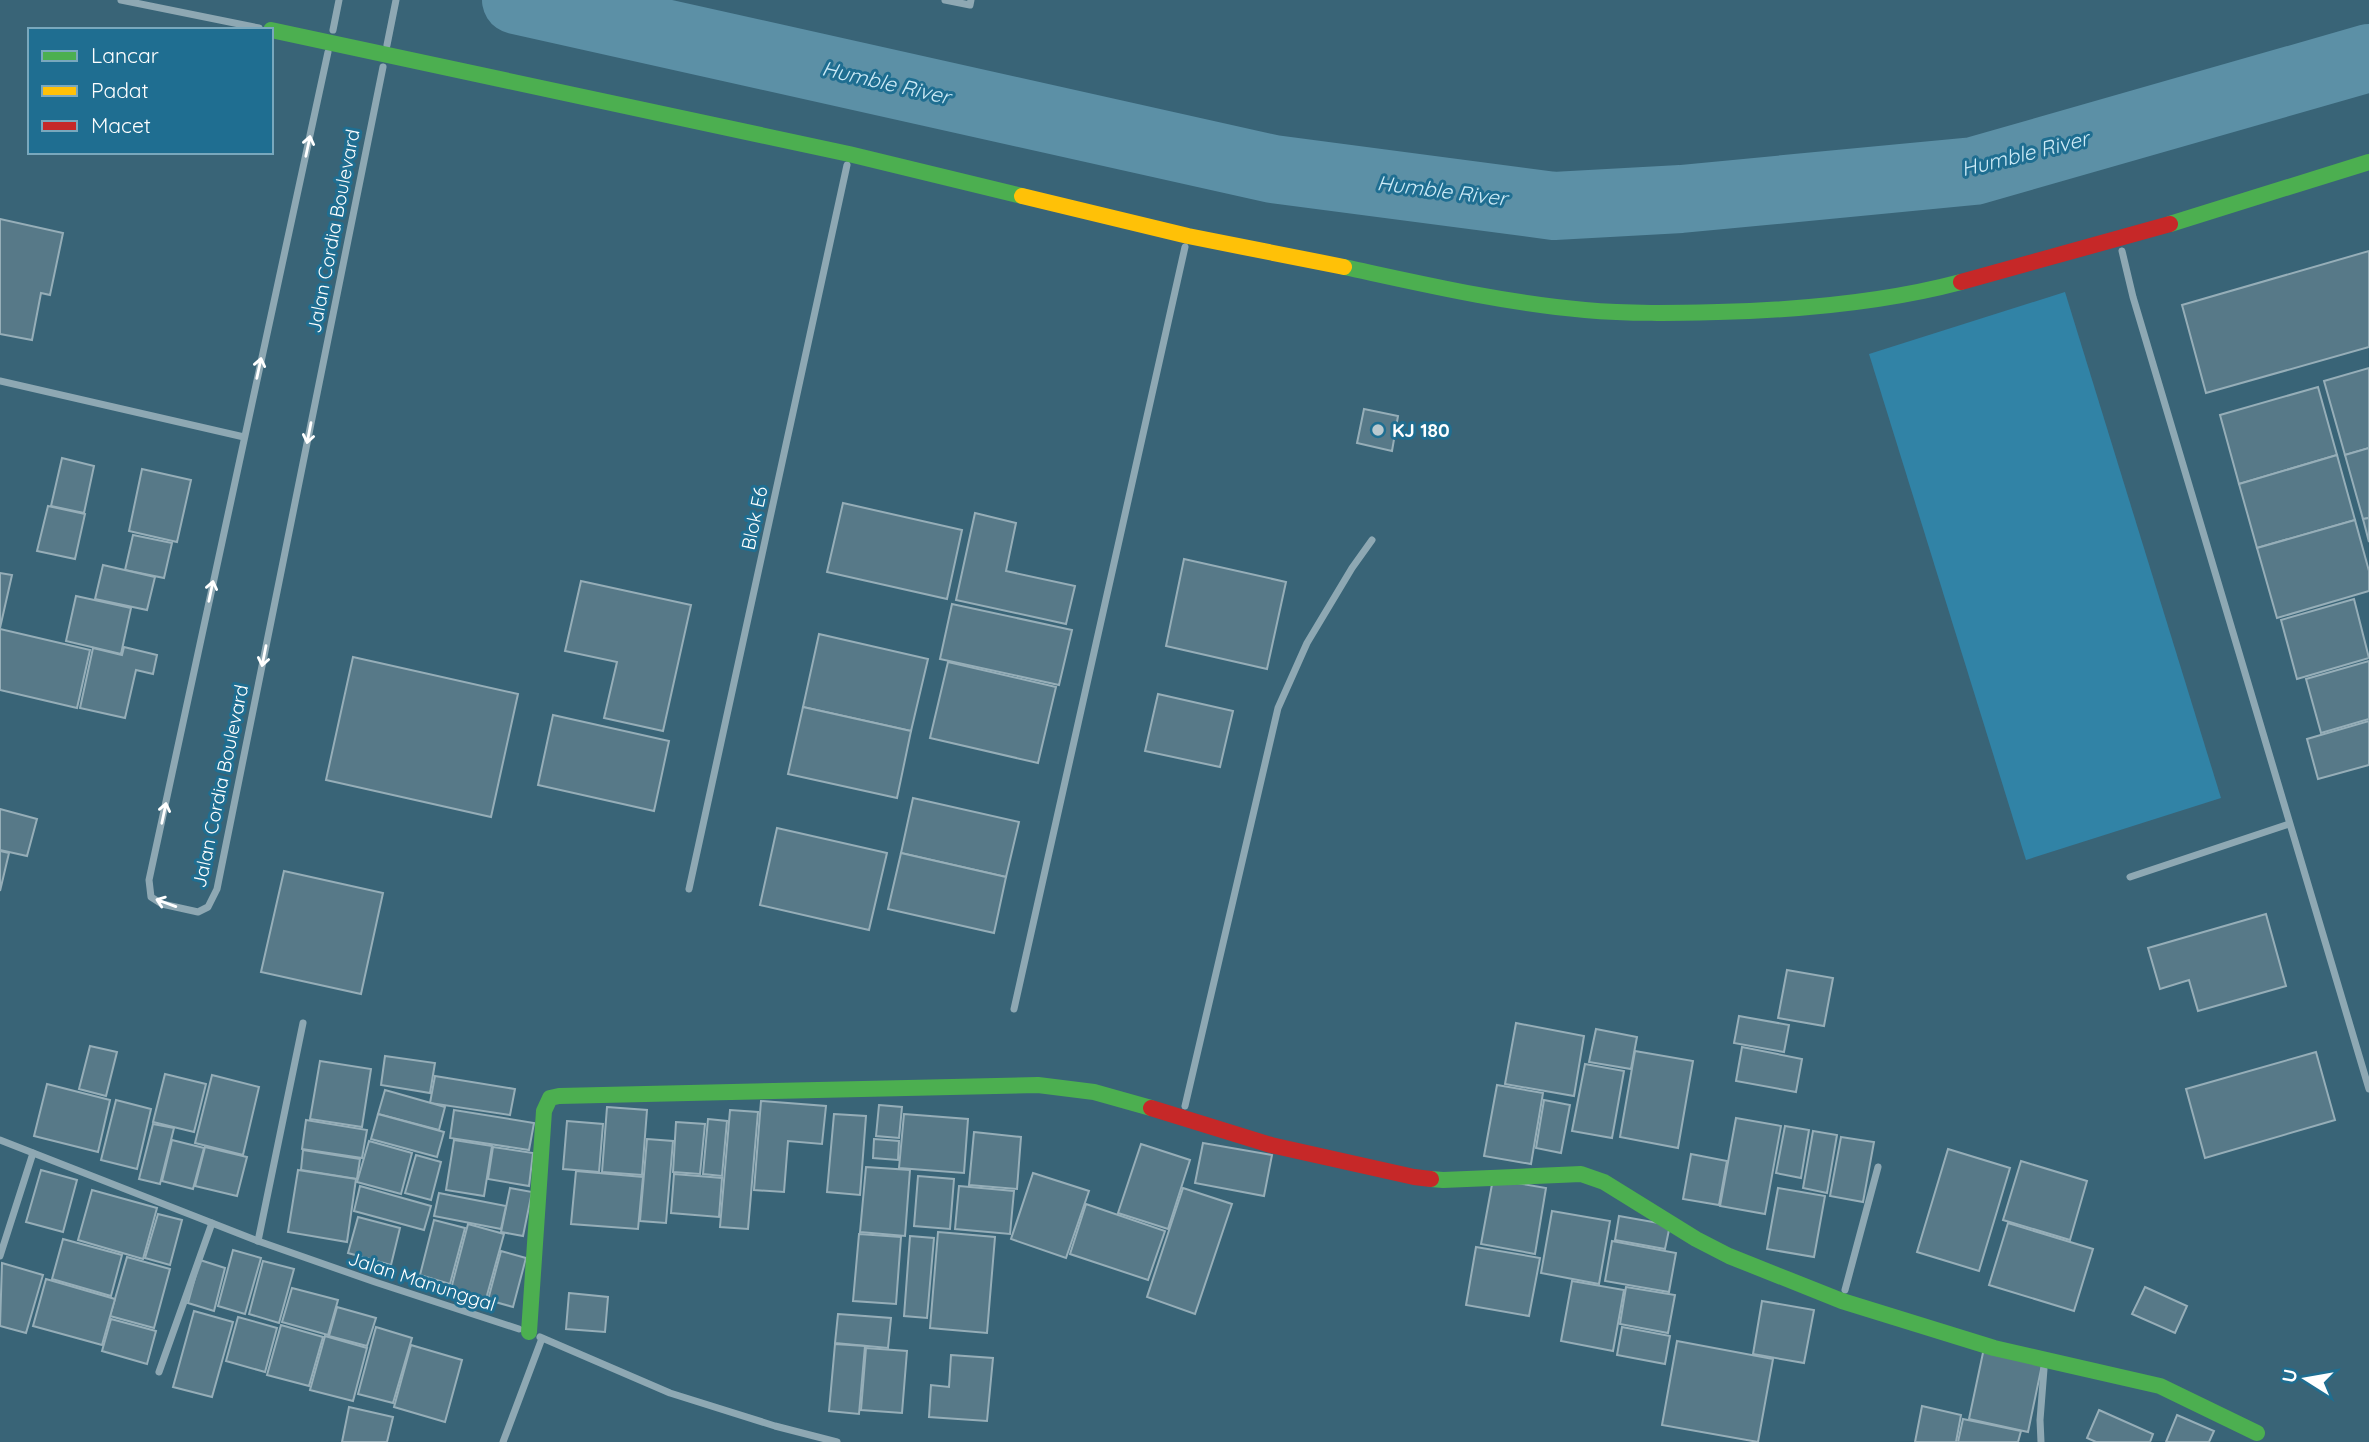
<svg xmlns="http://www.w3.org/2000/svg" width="2369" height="1442" font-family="Quicksand,sans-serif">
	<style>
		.green { fill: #3183a6 }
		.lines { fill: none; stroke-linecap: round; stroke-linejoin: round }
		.river { stroke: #5c90a6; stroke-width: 68 }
		.building { fill: #577988; stroke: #96aeb8; stroke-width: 2 }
		.street { stroke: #8ea8b3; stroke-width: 7 }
		.fast { stroke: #4caf50; stroke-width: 16 }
		.slow { stroke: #ffc107; stroke-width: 16 }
		.jam { stroke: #c62828; stroke-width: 16 }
		.oneway { stroke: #fff }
		.poi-dot { fill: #bac9cf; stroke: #1f6e91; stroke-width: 2.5 }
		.labels { text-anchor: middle; stroke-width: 6; stroke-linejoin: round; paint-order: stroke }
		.street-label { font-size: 19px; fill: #fff; stroke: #1f6e91 }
		.poi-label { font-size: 19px; font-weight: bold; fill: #fff; stroke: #1f6e91; text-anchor: start }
		.water-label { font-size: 21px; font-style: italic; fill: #cdebf7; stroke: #1f6e91 }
	</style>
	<rect width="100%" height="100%" fill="#396477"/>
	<path class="green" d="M2065 292 2221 798 2026 860 1869 354Z"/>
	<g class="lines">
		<path class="river" d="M516 0 1273 169 1554 206 1681 199 1974 171 2369 58"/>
	</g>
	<g class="building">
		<path d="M0 219 63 233 50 295 41 293 32 340 0 334Z"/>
		<path d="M2369 251V347L2206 393 2182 305Z"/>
		<path d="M2369 368V448L2345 455 2324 381Z"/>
		<path d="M2318 387 2337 455 2239 484 2220 415Z"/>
		<path d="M1364 409 1398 416 1392 451 1357 443Z"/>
		<path d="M2369 448V518L2363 519 2345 455Z"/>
		<path d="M2337 455 2355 520 2257 548 2239 484Z"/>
		<path d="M62 458 94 466 84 513 51 506Z"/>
		<path d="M142 469 191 480 177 542 129 531Z"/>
		<path d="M843 503 962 530 947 599 827 572Z"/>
		<path d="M48 506 85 514 75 559 37 551Z"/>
		<path d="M975 513 1016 523 1006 571 1075 586 1066 624 956 600Z"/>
		<path d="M2369 518V542L2363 519Z"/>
		<path d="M2355 520 2369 571V591L2277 618 2257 548Z"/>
		<path d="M133 535 172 543 164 578 125 570Z"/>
		<path d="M1184 559 1286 582 1267 669 1166 646Z"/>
		<path d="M103 565 155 577 147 610 95 599Z"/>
		<path d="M0 573 12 575 0 628Z"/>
		<path d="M581 581 691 605 663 731 604 718 617 662 565 651Z"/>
		<path d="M76 596 131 608 121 654 66 641Z"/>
		<path d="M2354 599 2369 658 2297 679 2281 620Z"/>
		<path d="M952 604 1072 630 1059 685 940 659Z"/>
		<path d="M0 629 90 650 77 708 0 690Z"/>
		<path d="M819 634 928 659 911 731 803 707Z"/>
		<path d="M124 647 157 655 153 674 136 670 125 718 80 708 93 648 122 655Z"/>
		<path d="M353 657 518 694 491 817 326 780Z"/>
		<path d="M2369 661V719L2321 733 2306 679Z"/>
		<path d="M948 662 1056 687 1038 763 930 738Z"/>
		<path d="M1158 694 1233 711 1220 767 1145 751Z"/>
		<path d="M803 707 911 731 897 798 788 774Z"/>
		<path d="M553 715 669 741 654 811 538 785Z"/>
		<path d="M2369 721V765L2318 779 2307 739Z"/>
		<path d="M913 798 1019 822 1006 877 901 853Z"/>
		<path d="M0 809 37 819 27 856 0 850Z"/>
		<path d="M777 828 887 853 869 930 760 905Z"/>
		<path d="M0 851 9 853 0 891Z"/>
		<path d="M901 853 1006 877 994 933 888 909Z"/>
		<path d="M284 871 383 893 361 994 261 972Z"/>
		<path d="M2266 914 2286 986 2198 1011 2189 980 2160 989 2148 948Z"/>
		<path d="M1787 970 1833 978 1824 1026 1778 1018Z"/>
		<path d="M1739 1016 1789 1025 1784 1052 1734 1043Z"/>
		<path d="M1516 1023 1584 1036 1574 1096 1505 1084Z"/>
		<path d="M1596 1029 1637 1037 1631 1069 1589 1062Z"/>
		<path d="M90 1046 117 1052 106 1096 79 1089Z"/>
		<path d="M1742 1047 1802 1059 1796 1092 1736 1081Z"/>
		<path d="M1635 1051 1693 1061 1678 1148 1620 1137Z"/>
		<path d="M2316 1052 2335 1120 2205 1158 2186 1089Z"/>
		<path d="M385 1056 435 1063 430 1093 381 1085Z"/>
		<path d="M320 1061 371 1069 362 1127 310 1119Z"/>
		<path d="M1585 1064 1624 1071 1612 1138 1572 1131Z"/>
		<path d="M165 1074 206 1084 194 1132 153 1122Z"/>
		<path d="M212 1075 259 1087 243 1155 195 1143Z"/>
		<path d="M435 1076 515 1089 510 1115 430 1103Z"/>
		<path d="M47 1084 110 1100 98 1152 34 1136Z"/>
		<path d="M1497 1085 1543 1093 1531 1164 1484 1156Z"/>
		<path d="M385 1090 445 1107 439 1130 378 1114Z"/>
		<path d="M116 1100 151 1109 137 1169 101 1160Z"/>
		<path d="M1544 1100 1570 1105 1561 1153 1536 1148Z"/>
		<path d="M761 1101 826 1106 822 1144 788 1141 784 1192 754 1190Z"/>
		<path d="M879 1105 902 1107 899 1138 876 1136Z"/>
		<path d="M607 1107 647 1110 642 1175 602 1172Z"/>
		<path d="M454 1110 534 1123 529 1150 450 1138Z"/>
		<path d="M730 1110 758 1112 748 1229 720 1227Z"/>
		<path d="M378 1114 444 1132 437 1157 371 1139Z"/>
		<path d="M834 1114 866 1116 860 1195 827 1192Z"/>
		<path d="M904 1114 968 1119 964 1173 899 1168Z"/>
		<path d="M1736 1118 1781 1126 1765 1214 1720 1206Z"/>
		<path d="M708 1119 727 1121 722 1176 703 1174Z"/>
		<path d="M306 1120 367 1130 362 1158 302 1149Z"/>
		<path d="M567 1121 603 1124 599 1172 563 1169Z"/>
		<path d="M676 1122 705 1124 700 1174 673 1172Z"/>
		<path d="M153 1124 174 1128 160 1184 139 1179Z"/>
		<path d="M1785 1126 1809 1130 1801 1178 1776 1173Z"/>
		<path d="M1813 1131 1837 1135 1827 1193 1803 1188Z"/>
		<path d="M974 1132 1021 1137 1017 1189 969 1185Z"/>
		<path d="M1841 1137 1874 1142 1863 1202 1830 1196Z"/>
		<path d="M647 1139 673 1141 666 1223 640 1221Z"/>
		<path d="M874 1139 899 1141 898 1160 873 1158Z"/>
		<path d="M172 1140 204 1148 193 1189 162 1181Z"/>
		<path d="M454 1140 492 1146 484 1196 446 1190Z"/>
		<path d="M369 1141 412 1153 401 1194 357 1182Z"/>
		<path d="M1203 1143 1272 1155 1264 1196 1195 1183Z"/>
		<path d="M1141 1144 1190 1160 1168 1229 1118 1213Z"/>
		<path d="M205 1147 247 1157 237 1196 195 1186Z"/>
		<path d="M493 1147 533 1153 529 1186 488 1179Z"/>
		<path d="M1948 1149 2010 1168 1979 1271 1917 1252Z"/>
		<path d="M303 1150 360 1159 357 1179 301 1170Z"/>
		<path d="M1691 1154 1727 1161 1719 1205 1683 1199Z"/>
		<path d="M416 1155 441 1162 431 1200 405 1193Z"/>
		<path d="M2021 1161 2087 1181 2070 1240 2003 1220Z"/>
		<path d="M866 1167 910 1170 905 1236 860 1232Z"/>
		<path d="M41 1170 77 1180 63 1232 26 1222Z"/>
		<path d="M298 1170 356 1179 347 1242 288 1232Z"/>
		<path d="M576 1171 643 1177 638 1229 571 1224Z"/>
		<path d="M1033 1173 1089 1191 1066 1258 1011 1239Z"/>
		<path d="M674 1174 722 1178 719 1217 671 1213Z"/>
		<path d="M918 1176 954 1179 950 1229 914 1226Z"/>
		<path d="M1493 1179 1546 1188 1535 1254 1481 1244Z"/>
		<path d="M360 1186 431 1206 424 1230 354 1211Z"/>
		<path d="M959 1186 1014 1191 1010 1234 955 1229Z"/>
		<path d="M510 1188 532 1192 523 1236 501 1232Z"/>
		<path d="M1183 1188 1232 1204 1195 1314 1147 1297Z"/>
		<path d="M1778 1188 1825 1196 1814 1257 1767 1249Z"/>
		<path d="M92 1190 157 1208 143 1259 78 1240Z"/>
		<path d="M439 1193 506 1206 501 1229 434 1216Z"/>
		<path d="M1086 1204 1165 1231 1148 1280 1070 1254Z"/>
		<path d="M1552 1211 1610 1221 1599 1284 1541 1273Z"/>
		<path d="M158 1214 182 1220 170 1265 145 1258Z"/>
		<path d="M1619 1216 1670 1225 1665 1249 1615 1240Z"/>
		<path d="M358 1217 400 1228 391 1265 348 1253Z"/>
		<path d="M434 1220 465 1228 450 1284 420 1275Z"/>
		<path d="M2008 1223 2093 1249 2074 1311 1989 1285Z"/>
		<path d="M468 1224 504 1234 486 1299 451 1289Z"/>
		<path d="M938 1232 995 1237 987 1333 930 1328Z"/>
		<path d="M859 1234 901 1237 896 1304 853 1301Z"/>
		<path d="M910 1236 934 1238 927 1318 904 1316Z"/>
		<path d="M63 1239 122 1255 111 1296 52 1279Z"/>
		<path d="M1612 1241 1676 1253 1669 1292 1605 1281Z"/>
		<path d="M1476 1247 1540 1258 1529 1316 1466 1305Z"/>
		<path d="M233 1250 261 1258 245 1314 218 1306Z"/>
		<path d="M501 1251 526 1258 513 1307 488 1300Z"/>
		<path d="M127 1257 170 1269 154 1328 110 1316Z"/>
		<path d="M200 1260 225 1268 214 1311 188 1303Z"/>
		<path d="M263 1261 294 1269 279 1323 249 1314Z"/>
		<path d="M2 1263 43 1275 26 1333 0 1326Z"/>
		<path d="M46 1279 115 1299 102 1345 33 1326Z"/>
		<path d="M1572 1281 1624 1290 1613 1351 1561 1341Z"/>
		<path d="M1626 1287 1675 1295 1668 1333 1620 1324Z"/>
		<path d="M2145 1287 2187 1306 2175 1333 2132 1314Z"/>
		<path d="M292 1288 338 1300 328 1335 282 1322Z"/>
		<path d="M569 1293 608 1297 605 1332 566 1329Z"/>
		<path d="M1762 1301 1814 1310 1804 1363 1753 1354Z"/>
		<path d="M337 1307 376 1318 367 1346 329 1336Z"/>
		<path d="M194 1311 233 1322 212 1397 173 1387Z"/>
		<path d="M838 1314 891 1318 888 1348 835 1343Z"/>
		<path d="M238 1317 277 1328 265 1372 226 1361Z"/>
		<path d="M111 1319 156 1331 147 1364 102 1351Z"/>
		<path d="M281 1325 323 1337 309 1386 267 1375Z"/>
		<path d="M376 1327 412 1338 393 1403 358 1394Z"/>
		<path d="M1622 1327 1670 1336 1665 1364 1617 1355Z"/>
		<path d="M325 1336 367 1348 353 1401 310 1390Z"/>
		<path d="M1677 1341 1773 1359 1758 1442 1662 1425Z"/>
		<path d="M835 1344 865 1346 859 1414 829 1411Z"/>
		<path d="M411 1345 462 1360 445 1422 394 1407Z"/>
		<path d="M866 1348 907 1351 902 1413 861 1410Z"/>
		<path d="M1984 1348 2043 1360 2028 1432 1969 1419Z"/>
		<path d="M951 1355 993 1358 987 1421 929 1417 931 1385 949 1387Z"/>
		<path d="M1922 1406 1961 1415 1956 1442H1915Z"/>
		<path d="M349 1407 393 1417 387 1442H342Z"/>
		<path d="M2099 1410 2153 1434 2150 1442H2096L2087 1438Z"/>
		<path d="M2177 1415 2214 1431 2209 1442H2166Z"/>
		<path d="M1963 1419 2021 1431 2018 1442H1958Z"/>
	</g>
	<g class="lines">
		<g class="street">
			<path d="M121 0 259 28"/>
			<path d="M945 0 970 5 971 0"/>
			<path d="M333 30 339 0"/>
			<path d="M387 45 396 0"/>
			<path d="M328 52 149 880 151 897 162 904 198 912 208 907 217 889 383 67"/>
			<path d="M2122 251 2133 297 2369 1089"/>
			<path d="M0 381 244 437"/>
			<path d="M2130 877 2289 824"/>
			<path d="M689 889 847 165"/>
			<path d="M1014 1009 1185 247"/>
			<path d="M1185 1106 1278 708 1307 643 1352 568 1372 540"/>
			<path d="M0 1140 258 1241 375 1282 519 1329"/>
			<path d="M258 1241 303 1023"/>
			<path d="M0 1256 33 1153"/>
			<path d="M1845 1290 1878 1167"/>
			<path d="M540 1337 670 1393 775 1426 837 1442"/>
			<path d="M159 1372 212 1223"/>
			<path d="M503 1442 541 1341"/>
			<path d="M2041 1442 2040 1420 2044 1369"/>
		</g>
		<g class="fast">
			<path d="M271 30 849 154 1022 196"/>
			<path d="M2170 224 2369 162"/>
			<path d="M1344 267C1423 284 1504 303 1585 310 1629 314 1674 313 1718 312 1799 310 1882 303 1961 282"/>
			<path d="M1431 1179 1443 1180 1581 1174 1604 1182 1696 1239 1729 1256 1842 1301 1994 1348 2160 1386 2257 1433"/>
			<path d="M529 1332 544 1111 550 1098 559 1096 1038 1085 1094 1092 1151 1108"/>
		</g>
		<path class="slow" d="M1022 196 1188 236 1344 267"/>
		<g class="jam">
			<path d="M1961 282 2170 224"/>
			<path d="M1151 1108 1271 1145 1414 1177 1431 1179"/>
		</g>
	</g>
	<defs><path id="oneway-shaft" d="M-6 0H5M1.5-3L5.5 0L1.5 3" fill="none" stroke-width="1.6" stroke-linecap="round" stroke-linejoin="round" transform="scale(1.75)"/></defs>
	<g class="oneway">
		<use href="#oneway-shaft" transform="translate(308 146) rotate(-78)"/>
		<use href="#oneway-shaft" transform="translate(259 368) rotate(-78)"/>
		<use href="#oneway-shaft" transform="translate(309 433) rotate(101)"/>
		<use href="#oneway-shaft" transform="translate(211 591) rotate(-78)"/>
		<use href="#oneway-shaft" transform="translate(264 656) rotate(101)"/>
		<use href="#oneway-shaft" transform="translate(164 813) rotate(-78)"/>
		<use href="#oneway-shaft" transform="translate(166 903) rotate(-160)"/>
	</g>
	<circle class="poi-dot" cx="1378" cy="430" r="7"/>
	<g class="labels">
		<g class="street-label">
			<text transform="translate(333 231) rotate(-79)" y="7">Jalan Cordia Boulevard</text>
			<text transform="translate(754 518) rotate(-78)" y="7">Blok E6</text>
			<text transform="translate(220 786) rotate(-78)" y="7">Jalan Cordia Boulevard</text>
			<text transform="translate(422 1281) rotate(18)" y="7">Jalan Manunggal</text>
		</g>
		<g class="poi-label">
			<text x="1392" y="437">KJ 180</text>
		</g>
		<g class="water-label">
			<text transform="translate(886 83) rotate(13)" y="7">Humble River</text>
			<text transform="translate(2025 154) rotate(-14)" y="7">Humble River</text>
			<text transform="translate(1442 191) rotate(7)" y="7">Humble River</text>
		</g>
	</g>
	<rect x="28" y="28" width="245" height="126" fill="#1f6e91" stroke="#79a8bd" stroke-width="2"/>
	<rect x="42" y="51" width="35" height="10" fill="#4caf50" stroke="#79a8bd" stroke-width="2"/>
	<text x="91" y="63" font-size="21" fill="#ffffff">Lancar</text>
	<rect x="42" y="86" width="35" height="10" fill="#ffc107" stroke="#79a8bd" stroke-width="2"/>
	<text x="91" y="98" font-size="21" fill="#ffffff">Padat</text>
	<rect x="42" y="121" width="35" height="10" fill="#c62828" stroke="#79a8bd" stroke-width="2"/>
	<text x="91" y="133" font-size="21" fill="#ffffff">Macet</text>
	<g transform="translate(2306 1379) rotate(281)" stroke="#1f6e91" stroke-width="5" paint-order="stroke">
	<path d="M0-5L12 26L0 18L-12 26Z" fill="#ffffff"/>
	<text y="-10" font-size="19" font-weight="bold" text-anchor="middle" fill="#ffffff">U</text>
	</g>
</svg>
